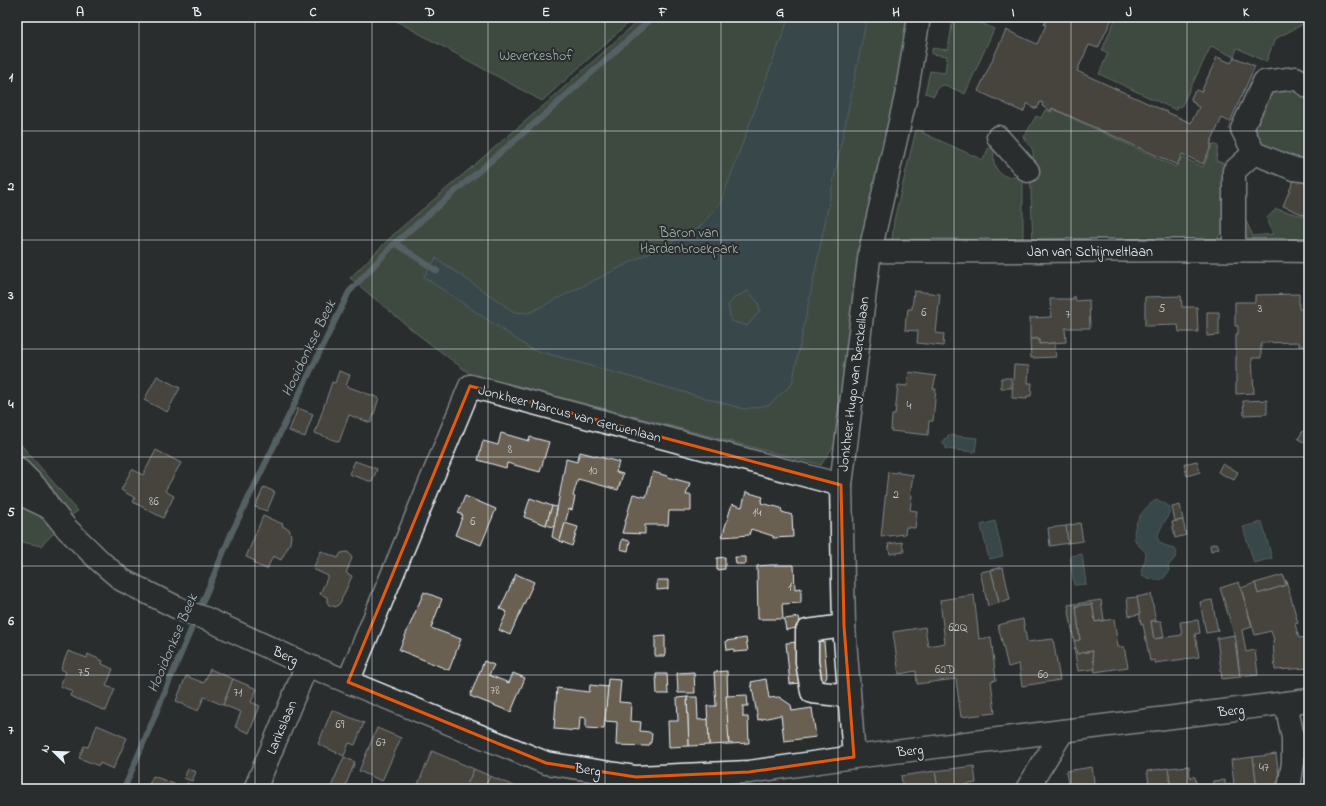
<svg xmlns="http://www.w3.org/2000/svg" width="1326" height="806" font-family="'Indie Flower',sans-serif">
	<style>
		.green { fill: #586d58; stroke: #a0afa8 }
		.water { fill: #49666d; stroke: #899ea5; fill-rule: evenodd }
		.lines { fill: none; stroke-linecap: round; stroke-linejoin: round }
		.stream { stroke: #899ea5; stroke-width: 6 }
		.building { fill: #696151; stroke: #e8f1f8 }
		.minor-casing { stroke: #e8f1f8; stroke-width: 25 }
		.minor { stroke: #2a2d2e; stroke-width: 22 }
		.marked { fill: none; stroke: #e8590c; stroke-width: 3; stroke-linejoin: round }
		.grid { fill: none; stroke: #e8f1f8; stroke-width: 1; stroke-opacity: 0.55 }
		.labels { text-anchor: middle; stroke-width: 4; stroke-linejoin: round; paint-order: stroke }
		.number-label { font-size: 12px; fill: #c8cdce }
		.park-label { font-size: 14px; fill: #a7b6b0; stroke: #2a2d2e }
		.street-label { font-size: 14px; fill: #e8f1f8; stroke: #2a2d2e }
		.water-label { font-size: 15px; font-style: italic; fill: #a8b9c0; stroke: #2a2d2e }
		.neatline { fill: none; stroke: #e8f1f8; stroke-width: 1.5 }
		.grid-label { font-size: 13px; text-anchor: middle; font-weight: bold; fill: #e8f1f8 }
	</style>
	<rect width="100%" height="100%" fill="#2a2d2e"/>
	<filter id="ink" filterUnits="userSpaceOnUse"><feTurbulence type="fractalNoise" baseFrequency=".025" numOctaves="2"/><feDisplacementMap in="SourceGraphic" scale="8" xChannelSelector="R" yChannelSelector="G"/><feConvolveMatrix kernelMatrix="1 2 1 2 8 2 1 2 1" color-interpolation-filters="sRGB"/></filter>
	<g filter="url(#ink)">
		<g class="green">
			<path d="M389 17H635L542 101Z"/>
			<path d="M642 17H919L836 442 821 465 470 374 416 333 350 278 396 232 550 100Z"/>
			<path d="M951 17H969L994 29 965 94 945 85 939 86 934 96 925 93 930 71 945 73 947 56 932 54V48L948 50 953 18Z"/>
			<path d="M1116 17H1305L1307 22 1275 39 1266 62 1237 48 1234 57 1211 46 1181 107 1177 106 1176 110 1099 74 1108 53 1102 50Z"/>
			<path d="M1281 85 1309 94V162L1264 151 1252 126 1266 95Z"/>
			<path d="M1053 109 1176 167 1182 157 1203 167 1213 144 1218 146 1216 161 1224 163 1222 231 1216 242 1033 245 1030 168C1032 164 1033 162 1033 158 1035 145 1026 145 1023 136L1025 135 1036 116 1041 118 1045 110 1051 112Z"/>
			<path d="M916 130 924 131 923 133 983 160 989 147H994L995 148C989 168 1003 184 1023 174V245L892 240 894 220Z"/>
			<path d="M1276 209 1308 217 1309 216V240H1251C1242 235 1241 229 1241 220L1246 221 1253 236 1273 234 1267 218Z"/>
			<path d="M17 440 78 511 70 516 17 462Z"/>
			<path d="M17 501 33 510 55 532 41 546 17 541Z"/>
		</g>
		<g class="water">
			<path d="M789 17H867L792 384 769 405 744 409 531 349 424 277 436 258 514 312 529 313 699 228 721 202ZM748 291 758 302 760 311 747 326 731 321 728 305 734 298Z"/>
			<path d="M948 435 977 438 975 452 946 449V446L943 444V441L944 439 947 438Z"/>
			<path d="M1157 500 1164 503 1170 507C1171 519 1149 536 1162 544 1165 546 1171 547 1174 548L1177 552 1175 558 1168 566 1169 570C1163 584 1155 581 1143 576L1141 570 1145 561 1146 553C1143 549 1138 546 1136 542 1130 530 1140 513 1149 505 1151 503 1155 501 1157 500Z"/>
			<path d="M995 521 1003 556 989 559 981 525Z"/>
			<path d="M1262 522 1272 558 1254 563 1243 527Z"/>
			<path d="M1082 554 1086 584 1074 585 1070 556Z"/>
		</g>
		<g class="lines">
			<g class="stream">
				<path d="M395 243 437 271"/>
				<path d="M124 789 232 532 349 292 395 243 549 111 649 21 652 17"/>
			</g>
		</g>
		<g class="building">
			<path d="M1047 17H1113L1098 48 1089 45 1077 71 1191 123 1199 107 1195 105V103L1192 102 1191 98 1194 92 1197 90 1201 92 1217 57 1231 63 1234 57 1255 66 1230 122 1222 118 1210 144H1212L1203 164 1182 154 1177 165 1052 108 1051 111 1042 106 1043 103 1040 102 1039 106 1036 108H1032L1028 103 1023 112 978 91 1006 30 1037 44 1046 25H1044Z"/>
			<path d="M1295 177 1309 183V212L1307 216 1283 206Z"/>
			<path d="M914 291 940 294 936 333 944 334 943 346 917 343 918 331 905 330 906 317H907L908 309H912Z"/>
			<path d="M1299 294V309H1309V346H1299V342L1261 343V358H1252L1254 393 1236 394V334H1238V326H1235V302H1255V295Z"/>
			<path d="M1181 296 1182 307H1197L1198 332H1179L1178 325 1145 326V297Z"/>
			<path d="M1073 297H1075L1076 301 1089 300 1090 328H1065L1066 342 1039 344V339H1030V318L1051 317 1050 299H1073Z"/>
			<path d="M1207 312H1219V335L1207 336Z"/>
			<path d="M1030 339H1039V344L1055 343 1056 357 1031 358Z"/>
			<path d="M1014 365 1029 366 1028 383H1032L1031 396H1027V399L1012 398Z"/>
			<path d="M339 371 350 375 346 386 379 398 371 423 349 415 339 442 315 433 332 382 335 383Z"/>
			<path d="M909 372 936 376 933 389H936L933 421H929L928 435 891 431 892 415H895L898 385 907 386Z"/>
			<path d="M157 376 180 388 167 412 144 400Z"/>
			<rect x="1001" y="378" width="10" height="10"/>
			<path d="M1267 400V414L1244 415 1243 401Z"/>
			<path d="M298 408 313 414 305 437 289 431Z"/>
			<path d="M1303 431 1309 434V445L1298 439Z"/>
			<path d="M501 433 529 441 530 437 549 442 540 472 507 463 506 468 478 460 483 441 498 445Z"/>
			<path d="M156 450 181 463 165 491 174 496 163 518 133 502 135 498 121 490 132 469 143 475Z"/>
			<path d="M580 452 619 462 616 472 623 474 618 490 578 479 573 496 575 497 572 510 569 509 560 541 552 537 566 459 577 462Z"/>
			<path d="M355 461 377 469 372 482 349 474Z"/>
			<path d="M1197 461 1200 472 1187 476 1184 464Z"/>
			<path d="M1222 464 1238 472 1234 480 1218 472Z"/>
			<path d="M653 472 667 476V477L690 483 686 495H691V511H669L668 525H645V534L622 533 633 494 646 497Z"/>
			<path d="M888 472 896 473V472H899V473L913 475 910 495H912L910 510 917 511 915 528 906 527 905 534 881 537Z"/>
			<path d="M264 487 275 492 267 511 255 507Z"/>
			<path d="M746 492 763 497 761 503 781 508 782 512 792 515 793 537 773 538V536L751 529 749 535 722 537 732 504 742 507Z"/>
			<path d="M465 496 496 509 481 545 455 535 463 515 458 513Z"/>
			<path d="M530 498 552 506 546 525 524 517Z"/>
			<path d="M1180 505 1183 520 1175 521 1172 507Z"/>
			<path d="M552 506 557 507 554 527 546 525Z"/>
			<path d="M263 516 283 524 282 526 289 529 291 535 290 543 281 560 273 556 267 569 254 564 255 561 246 557Z"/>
			<path d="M1183 520 1186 535 1175 538 1172 522Z"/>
			<path d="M565 523 578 527 572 546 560 541Z"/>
			<path d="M1080 523 1083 541 1068 543 1066 526Z"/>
			<path d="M1066 526 1068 543 1050 546 1048 528Z"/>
			<path d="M622 539 630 541 628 551 620 549Z"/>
			<path d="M902 542 904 552 890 554 888 544Z"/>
			<path d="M1217 543 1219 548 1211 551 1210 545Z"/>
			<path d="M321 551 338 558 341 553 347 552 349 553 352 558 346 573 352 576 340 603 336 607 329 605 327 602V597L320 594 328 576 313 569Z"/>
			<path d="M725 557V569L717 570V558Z"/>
			<path d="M735 557H746V564H736Z"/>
			<path d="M772 565H794L795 589 801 588V603L782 604 783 619H758L757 566Z"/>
			<path d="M1003 567 1010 600 999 603 991 570Z"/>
			<path d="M991 570 999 603 988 606 980 572Z"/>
			<path d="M516 574 534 582 510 635 499 630 507 612 500 609Z"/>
			<path d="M1283 575 1286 585 1258 594 1255 583Z"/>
			<path d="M657 580H668V589L657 590Z"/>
			<path d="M1286 580 1298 623 1295 624 1299 638 1309 637V668L1275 670 1273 640H1274L1271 631 1255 635 1241 588 1255 583 1258 594 1286 585Z"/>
			<path d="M1239 582 1252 627 1242 630 1246 652 1255 650 1258 675 1240 677 1236 640 1220 588Z"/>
			<path d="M424 592 442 599 431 628 461 639 449 670 399 650Z"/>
			<path d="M1151 594 1156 622 1155 621H1151L1154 639 1182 635 1180 622 1198 620 1200 633 1195 634 1199 657 1155 663V660L1150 661 1143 624H1141L1137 597Z"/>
			<path d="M974 595 979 639 991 637 996 680 991 681 995 713 961 717 956 679 917 684 916 671 899 674 893 632 925 627 928 646 945 643 940 600Z"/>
			<path d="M1137 597 1140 614 1129 616 1127 598Z"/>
			<path d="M1101 600 1104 620 1095 622 1092 604 1076 606 1080 640 1074 641 1068 605Z"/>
			<path d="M1212 600 1218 631 1206 633 1200 602Z"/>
			<path d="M1092 604 1095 622 1114 619 1118 647H1124L1128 667 1095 672 1092 651 1077 654 1074 641 1080 640 1076 606Z"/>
			<path d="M799 617 800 622 796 628 786 630 784 619Z"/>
			<path d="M1023 619 1027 642 1053 639 1060 680 1022 686 1019 664 1008 667 998 625Z"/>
			<path d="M1151 621H1155V622L1161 621 1164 637 1154 639Z"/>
			<path d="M1234 635 1240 677 1222 679 1217 638Z"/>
			<path d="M665 636V656H655V637Z"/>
			<path d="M746 638 748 651 734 652V649L727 650 726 641Z"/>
			<path d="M820 640 824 642 827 676 826 679 824 681 790 684 786 643Z"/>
			<path d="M1074 648H1076L1077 654 1092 651 1095 669 1078 671Z"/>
			<path d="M68 651 87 658 88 654 92 656 103 661 102 664 113 669 106 686 115 689 106 711 70 696 72 691 60 686 66 672 61 669Z"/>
			<path d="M484 661 494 665 489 675 509 683 513 673 525 678 511 712 470 696Z"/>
			<path d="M210 669 233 679 223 705 204 697 198 711 176 701 186 676 204 683Z"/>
			<path d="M727 671 729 744 709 745 707 706H716L714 672Z"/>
			<path d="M694 672 695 693H678L677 673Z"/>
			<path d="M656 674H667L668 694H657Z"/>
			<path d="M233 679 257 689 251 702 260 706 249 733 235 727 241 712 223 705Z"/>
			<path d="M608 679 621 680 619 702 631 703 630 721 641 722 640 731 649 732 652 734 651 742 648 746 616 745 617 722 605 721Z"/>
			<path d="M766 679 769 698 779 697 791 705 792 711 812 708 816 737 784 741 781 715 758 720 751 682Z"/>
			<path d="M590 685 608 687 604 729 586 728V718L580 717 579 731 554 729 557 688 589 692Z"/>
			<path d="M747 695 748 706H743V717H748L749 743 729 744 726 696Z"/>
			<path d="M687 697H697L698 720 708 719 709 745 689 746Z"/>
			<path d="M687 697 689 746 669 747 668 721H678L677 698Z"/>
			<path d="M332 710 364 723 355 745 349 743 344 756 318 744Z"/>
			<path d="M97 725 127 738 113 769 100 763 99 766 79 758 84 746 88 747Z"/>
			<path d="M377 728 401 738 382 781 359 771Z"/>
			<path d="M1304 738H1309V767L1300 768Z"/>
			<path d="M432 751 474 769 465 789H416Z"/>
			<path d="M1276 754 1280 783H1276L1277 789H1257L1253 757Z"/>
			<path d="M344 757 355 762 344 789H330Z"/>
			<path d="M1253 757 1257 789H1212L1213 781 1225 780V785L1234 784 1231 760Z"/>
			<path d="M974 766 976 783 958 786V789H938L935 771Z"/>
			<path d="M1189 766 1190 777H1195L1197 789H1171L1168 768Z"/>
			<path d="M1092 767 1095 789H1066L1065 785 1068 784 1066 771Z"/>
			<path d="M1168 768 1171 789H1150L1147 771Z"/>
			<path d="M188 769 196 772 192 781 184 778Z"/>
			<path d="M474 769 490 776 484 789H465Z"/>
			<path d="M935 771 938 789H903L901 776Z"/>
			<path d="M153 776 185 788 187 783 200 789H147Z"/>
			<path d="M490 776 521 789H484Z"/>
		</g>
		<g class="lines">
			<g class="minor-casing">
				<g id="minor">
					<path d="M1309 87 1296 78 1264 82 1242 129 1254 153 1294 169 1309 171"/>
					<path d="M998 137 1028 171"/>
					<path d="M1234 250V171L1254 153"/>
					<path d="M870 251C1016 252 1163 249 1309 251"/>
					<path d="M17 468 38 489 50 508 67 529 101 562 122 580 184 611 207 619 307 665 546 763 636 777 749 772 854 757 1309 700"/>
					<path d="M17 492 50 508"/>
					<path d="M844 626 807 631V662L812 692 849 696"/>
					<path d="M348 682 470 386 841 485"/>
					<path d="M1286 703 1293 738V762L1289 789"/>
					<path d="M854 757 844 626 841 485 870 251 906 96 919 17"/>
					<path d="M255 789 307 665"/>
					<path d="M1027 789 1063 731"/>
				</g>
			</g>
			<use href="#minor" class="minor"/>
		</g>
	</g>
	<path d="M0 0H1326V806H0ZM470 386 841 485 844 626 854 757 749 772 636 777 546 763 348 682Z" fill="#2a2d2e" fill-opacity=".55" fill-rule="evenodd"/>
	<path class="marked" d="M470 386 841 485 844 626 854 757 749 772 636 777 546 763 348 682Z"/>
	<path class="grid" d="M139 17V789M255 17V789M372 17V789M488 17V789M605 17V789M721 17V789M838 17V789M954 17V789M1071 17V789M1187 17V789M17 131H1309M17 240H1309M17 349H1309M17 457H1309M17 566H1309M17 675H1309"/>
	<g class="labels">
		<g class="number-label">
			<text x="1162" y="312">5</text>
			<text x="1260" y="312">3</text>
			<text x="924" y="316">6</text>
			<text x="1068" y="318">7</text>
			<text x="909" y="409">4</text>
			<text x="510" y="453">8</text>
			<text x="593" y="474">10</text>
			<text x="896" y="498">2</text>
			<text x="154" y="505">86</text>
			<text x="757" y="516">14</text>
			<text x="473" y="525">6</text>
			<text x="790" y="590">1</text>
			<text x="958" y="631">62Q</text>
			<text x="945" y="673">62D</text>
			<text x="84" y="676">75</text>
			<text x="1043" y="678">60</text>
			<text x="495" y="694">78</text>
			<text x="238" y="696">71</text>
			<text x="340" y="728">69</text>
			<text x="381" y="746">67</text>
			<text x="1264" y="771">47</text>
		</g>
		<g class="park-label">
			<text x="536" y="60">Weverkeshof</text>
			<text x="689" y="237">Baron van<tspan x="689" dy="16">Hardenbroekpark</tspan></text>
		</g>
		<g class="street-label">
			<text x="1090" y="256">Jan van Schijnveltlaan</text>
			<text transform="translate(853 384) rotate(-83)" y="5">Jonkheer Hugo van Berckellaan</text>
			<text transform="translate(570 413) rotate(15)" y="5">Jonkheer Marcus van Gerwenlaan</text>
			<text transform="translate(286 655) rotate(25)" y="5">Berg</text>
			<text transform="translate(1231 710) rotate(-7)" y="5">Berg</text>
			<text transform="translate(281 727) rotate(-67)" y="5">Larikslaan</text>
			<text transform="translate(910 750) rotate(-7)" y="5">Berg</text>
			<text transform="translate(588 769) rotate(9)" y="5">Berg</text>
		</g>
		<g class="water-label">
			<text transform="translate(308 348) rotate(-64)" y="5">Hooidonkse Beek</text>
			<text transform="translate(172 643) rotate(-67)" y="5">Hooidonkse Beek</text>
		</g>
	</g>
	<rect width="1326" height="806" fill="none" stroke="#2a2d2e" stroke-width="44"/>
	<g transform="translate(54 752) rotate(293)" stroke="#2a2d2e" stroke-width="3" paint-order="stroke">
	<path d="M0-3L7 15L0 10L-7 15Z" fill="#e8f1f8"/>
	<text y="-6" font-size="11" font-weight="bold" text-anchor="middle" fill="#e8f1f8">N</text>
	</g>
	<rect x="22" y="22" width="1282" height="762" class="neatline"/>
	<g class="grid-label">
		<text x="80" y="16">A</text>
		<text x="197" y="16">B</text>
		<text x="313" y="16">C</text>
		<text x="430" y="16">D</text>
		<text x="546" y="16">E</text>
		<text x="663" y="16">F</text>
		<text x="780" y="16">G</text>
		<text x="896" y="16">H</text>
		<text x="1013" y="16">I</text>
		<text x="1129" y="16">J</text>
		<text x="1246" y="16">K</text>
		<text x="11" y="81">1</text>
		<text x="11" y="190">2</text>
		<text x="11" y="299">3</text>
		<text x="11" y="408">4</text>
		<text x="11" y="516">5</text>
		<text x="11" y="625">6</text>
		<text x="11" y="734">7</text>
	</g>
</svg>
